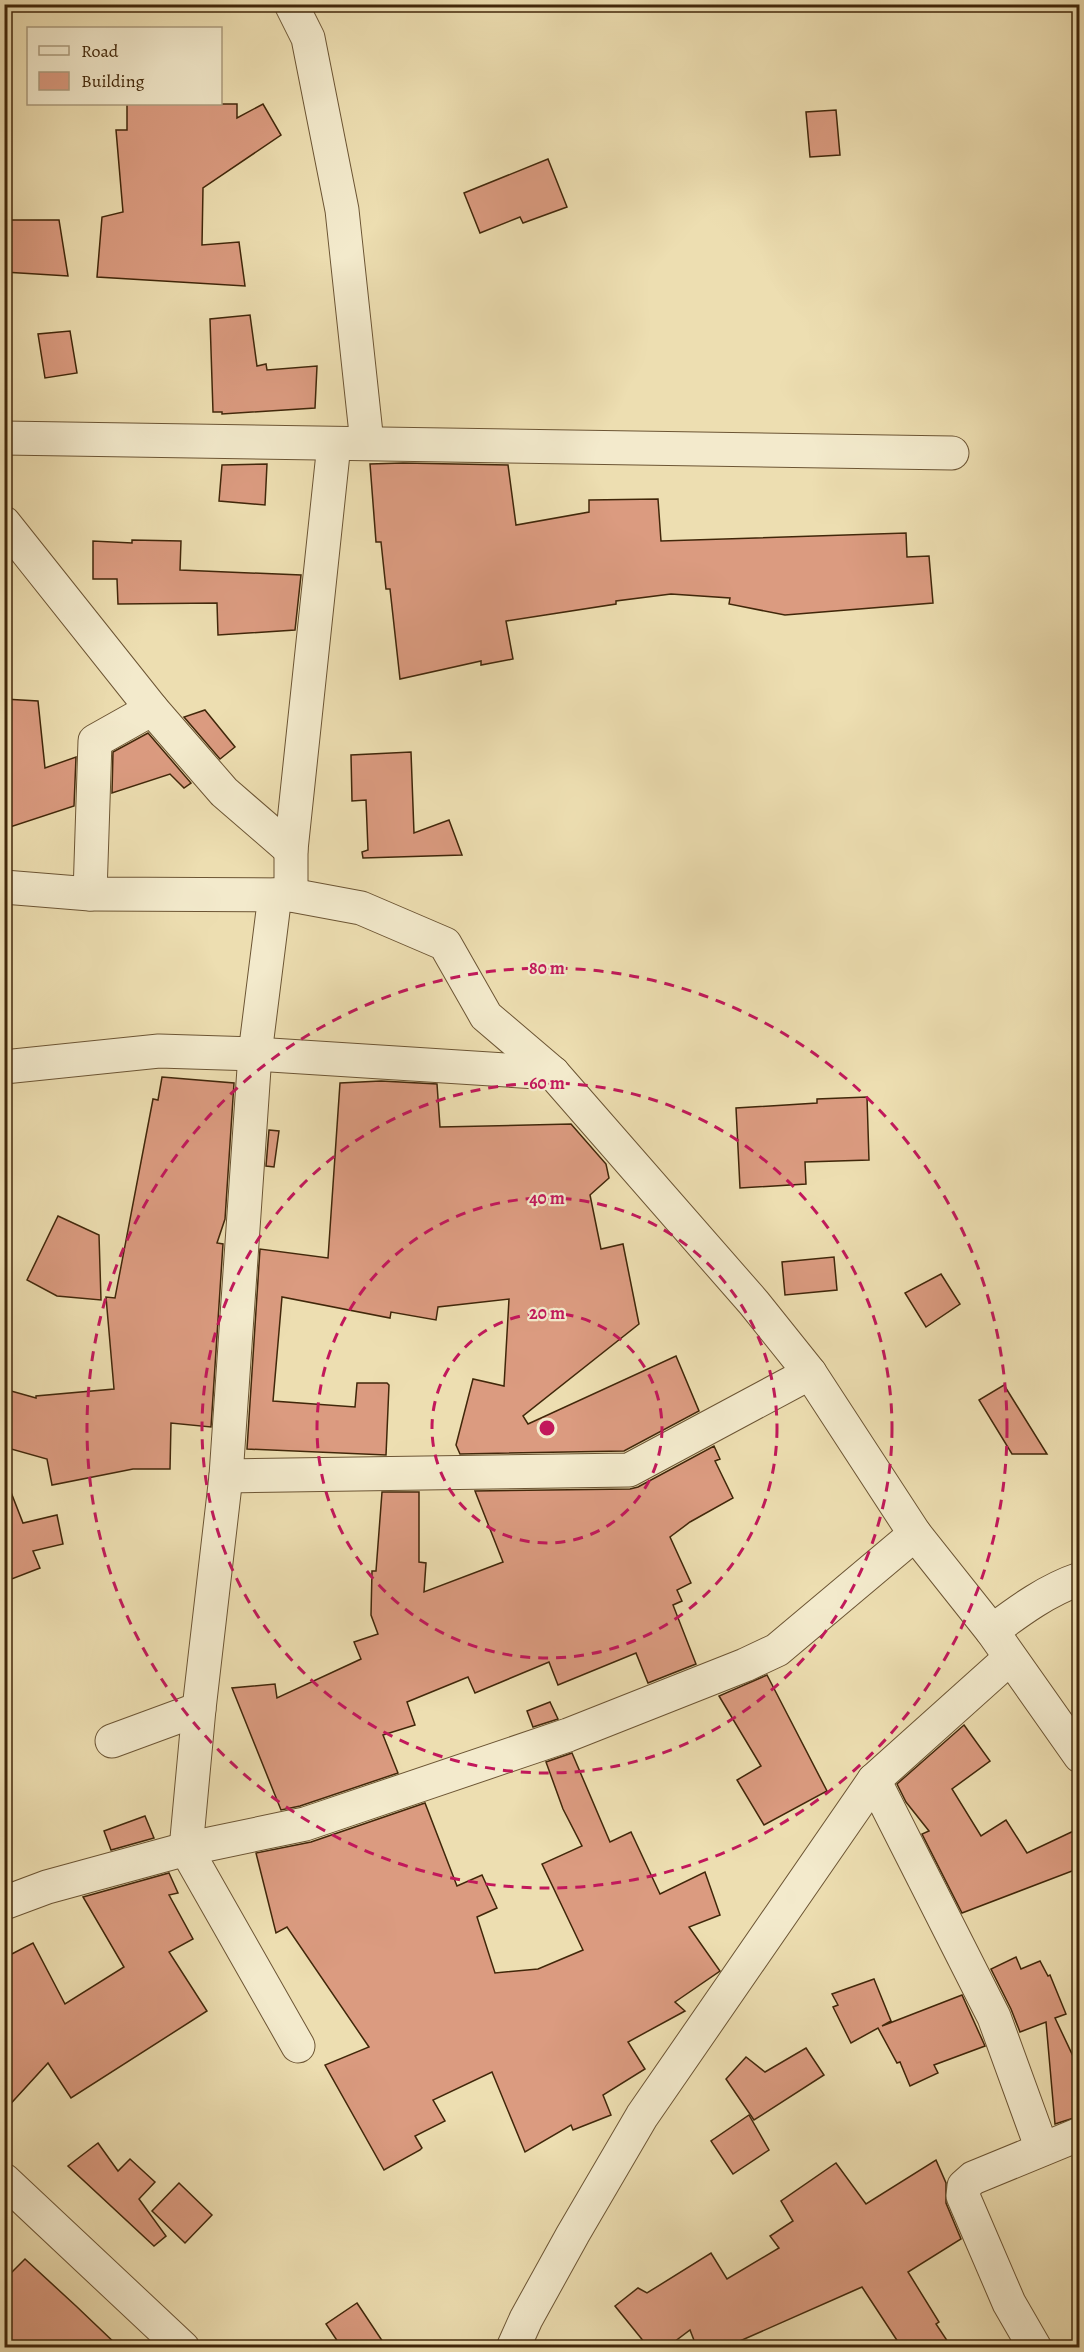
<svg xmlns="http://www.w3.org/2000/svg" width="1084" height="2352" font-family="Alegreya,serif">
	<style>
		.building { fill: #db9b80; stroke: #41270a; stroke-width: 1.5 }
		.lines { fill: none; stroke-linecap: round; stroke-linejoin: round }
		.street-casing { stroke: #6c5534; stroke-width: 35 }
		.street { stroke: #f3eacc; stroke-width: 33 }
		.ring { fill: none; stroke: #c2185b; stroke-width: 3; stroke-dasharray: 10 8 }
		.centre { fill: #c2185b; stroke: #f3eacc; stroke-width: 3 }
		.ring-label { font-size: 18px; text-anchor: middle; font-weight: bold; fill: #c2185b; stroke: #f3eacc; stroke-width: 4.5; stroke-linejoin: round; paint-order: stroke }
	</style>
	<rect width="100%" height="100%" fill="#eddeb1"/>
	<filter id="stains"><feTurbulence type="fractalNoise" baseFrequency=".00333" numOctaves="4"/><feColorMatrix values="0 0 0 0 .2 0 0 0 0 .09 0 0 0 0 .02 0 0 0 .5 -.17"/></filter>
	<radialGradient id="worn" r=".72"><stop offset=".6" stop-color="#630" stop-opacity="0"/><stop offset="1" stop-color="#630" stop-opacity=".3"/></radialGradient>
	<g class="building">
		<path d="M127 104H237V118L263 104 281 135 203 188 202 245 239 242 245 286 97 277 102 217 123 212 116 130H127Z"/>
		<path d="M836 110 840 155 810 157 806 112Z"/>
		<path d="M548 159 567 207 523 223 520 217 480 233 464 193Z"/>
		<path d="M4 220H59L68 276 4 272Z"/>
		<path d="M250 315 257 366 266 364 267 370 317 366 315 408 222 414V412H213L210 319Z"/>
		<path d="M70 331 77 373 45 378 38 334Z"/>
		<path d="M403 463 508 465 516 525 589 512V500L658 499 661 541 906 533 907 557 929 556 933 603 785 615 729 604 730 598 671 594 616 601V604L506 621 513 659 481 665V661L400 679 390 589H386L381 542H376L370 464Z"/>
		<path d="M267 464 265 505 219 501 222 465Z"/>
		<path d="M132 540 181 541 180 570 301 575 295 630 218 635 217 603 118 604 117 579H93V541L132 543Z"/>
		<path d="M4 699 38 701 45 768 76 757 74 806 4 829Z"/>
		<path d="M205 710 235 747 220 759 184 717Z"/>
		<path d="M148 733 191 783 184 788 170 774 112 793 113 752Z"/>
		<path d="M411 752 414 833 449 820 462 855 363 858 362 852 368 850 366 800 352 801 351 755Z"/>
		<path d="M162 1077 234 1083 225 1219 217 1243 223 1244 211 1427 171 1423 170 1469H133L52 1485 47 1459 4 1447V1389L36 1398V1396L114 1389 106 1297 115 1298 153 1099 158 1100Z"/>
		<path d="M381 1081 437 1084 440 1127 571 1124 606 1164 609 1178 590 1195 601 1249 623 1244 639 1324 523 1416 528 1424 676 1356 699 1411 624 1451 460 1454 456 1445 473 1379 504 1386 509 1299 438 1307 436 1320 391 1312 390 1318 282 1297 273 1401 355 1407 357 1383H387L389 1385 386 1455 247 1449 260 1249 328 1258 340 1083Z"/>
		<path d="M867 1097 869 1160 805 1162 806 1184 740 1188 736 1108 817 1103V1099Z"/>
		<path d="M269 1130 279 1131 274 1167 266 1166Z"/>
		<path d="M58 1216 99 1235 101 1300 57 1296 27 1280Z"/>
		<path d="M834 1257 837 1290 785 1295 782 1262Z"/>
		<path d="M941 1274 960 1304 926 1327 905 1293Z"/>
		<path d="M1004 1385 1047 1454H1012L979 1400Z"/>
		<path d="M714 1446 720 1459 715 1461 733 1498 690 1522 670 1537 691 1583 677 1590 682 1601 673 1605 696 1664 648 1683 636 1653 558 1685 549 1662 475 1693 468 1677 407 1702 415 1725 383 1735 398 1773 300 1806 281 1810 232 1688 275 1684 277 1698 361 1659 354 1642 378 1634 371 1615 372 1571H376L382 1492H419V1562L426 1563 424 1592 503 1562 475 1491 630 1489 638 1487Z"/>
		<path d="M7 1482 23 1523 57 1515 63 1544 33 1551 40 1568 4 1582V1483Z"/>
		<path d="M767 1675 827 1791 764 1825 737 1780 761 1766 719 1696Z"/>
		<path d="M550 1702 558 1719 533 1727 527 1711Z"/>
		<path d="M964 1725 990 1761 952 1789 981 1836 1006 1820 1027 1853 1080 1828V1868L962 1913 922 1834 929 1831 906 1802 897 1784Z"/>
		<path d="M572 1753 610 1842 631 1832 660 1894 705 1872 720 1915 689 1927 720 1971 675 2002 685 2011 628 2042 645 2069 603 2095 611 2115 573 2130 571 2125 525 2152 492 2072 433 2100 445 2121 415 2136 422 2148 420 2150 384 2170 325 2065 369 2047 287 1927 276 1933 256 1853 311 1842 425 1803 457 1886 482 1875 497 1908 477 1917 495 1973 538 1969 583 1950 542 1864 582 1846 563 1809 546 1762Z"/>
		<path d="M145 1816 154 1838 111 1850 104 1831Z"/>
		<path d="M169 1873 178 1893 169 1895 193 1939 169 1952 207 2011 71 2098 48 2063 4 2111V1958L33 1943 65 2004 124 1967 83 1897Z"/>
		<path d="M1016 1957 1021 1969 1040 1961 1048 1976 1050 1975 1066 2014 1055 2018 1080 2071V2116L1055 2124 1046 2022 1020 2032 1011 2009 991 1969Z"/>
		<path d="M874 1979 891 2021 882 2026 962 1995 985 2046 934 2065 938 2073 910 2086 900 2062 897 2063 878 2028 851 2043 833 2007 838 2005 832 1994Z"/>
		<path d="M806 2048 824 2075 754 2120 726 2079 746 2057 765 2072Z"/>
		<path d="M749 2115 769 2150 733 2174 711 2141Z"/>
		<path d="M98 2143 118 2171 130 2159 155 2182 139 2199 166 2236 154 2246 68 2166Z"/>
		<path d="M936 2160 946 2183V2203L961 2239 908 2272 939 2322 936 2324 952 2348H902L862 2287 724 2348H697L690 2330 666 2348H649L615 2306 638 2288 647 2293 711 2253 727 2279 779 2248 770 2236 793 2221 781 2201 836 2163 866 2204Z"/>
		<path d="M179 2183 212 2215 185 2243 152 2211Z"/>
		<path d="M25 2259 76 2306 120 2348H4V2280Z"/>
		<path d="M357 2303 387 2348H342L326 2324Z"/>
	</g>
	<g class="lines">
		<g class="street-casing">
			<g id="street">
				<path d="M291 4 308 38 342 210 367 443"/>
				<path d="M4 438 952 453"/>
				<path d="M4 523 152 709 224 792 291 850"/>
				<path d="M4 887 90 894 291 895 361 908 445 944 486 1016 553 1073 754 1303 810 1373 915 1534 992 1631 1080 1756"/>
				<path d="M90 894 95 741 152 709"/>
				<path d="M275 895 255 1054 226 1476 199 1709 186 1849 298 2046"/>
				<path d="M291 895V850L334 444"/>
				<path d="M4 1067 159 1051 255 1054 553 1073"/>
				<path d="M226 1476 629 1470 810 1373"/>
				<path d="M992 1631C1019 1611 1047 1590 1080 1579"/>
				<path d="M112 1741 199 1709"/>
				<path d="M874 1780 994 2017 1042 2149"/>
				<path d="M4 1903 47 1887 186 1849 305 1824 568 1735 745 1665 777 1650 915 1534"/>
				<path d="M4 2180 183 2348"/>
				<path d="M513 2348 526 2319 573 2234 642 2116 874 1780 1010 1658"/>
				<path d="M1035 2348 1009 2303 963 2196 964 2186 973 2178 1080 2134"/>
			</g>
		</g>
		<use href="#street" class="street"/>
	</g>
	<g class="ring">
		<circle cx="547" cy="1428" r="115"/>
		<circle cx="547" cy="1428" r="230"/>
		<circle cx="547" cy="1428" r="345"/>
		<circle cx="547" cy="1428" r="460"/>
	</g>
	<circle cx="547" cy="1428" r="9" class="centre"/>
	<g class="ring-label">
		<text x="547" y="974">80 m</text>
		<text x="547" y="1089">60 m</text>
		<text x="547" y="1204">40 m</text>
		<text x="547" y="1319">20 m</text>
	</g>
	<rect width="1084" height="2352" fill="none" stroke="#eddeb1" stroke-width="24"/>
	<rect x="6" y="6" width="1072" height="2340" fill="none" stroke="#41270a" stroke-width="3"/>
	<rect x="12" y="12" width="1060" height="2328" fill="none" stroke="#41270a" stroke-width="1.5"/>
	<rect x="27" y="27" width="195" height="78" fill="#f3eacc" stroke="#ac9c7e" stroke-width="1.5"/>
	<rect x="39" y="46" width="30" height="9" fill="#f3eacc" stroke="#ac9c7e" stroke-width="1.5"/>
	<text x="81" y="57" font-size="18" fill="#41270a">Road</text>
	<rect x="39" y="72" width="30" height="18" fill="#db9b80" stroke="#ac9c7e" stroke-width="1.5"/>
	<text x="81" y="87" font-size="18" fill="#41270a">Building</text>
	<rect width="100%" height="100%" filter="url(#stains)"/>
	<rect width="100%" height="100%" fill="url(#worn)"/>
</svg>
